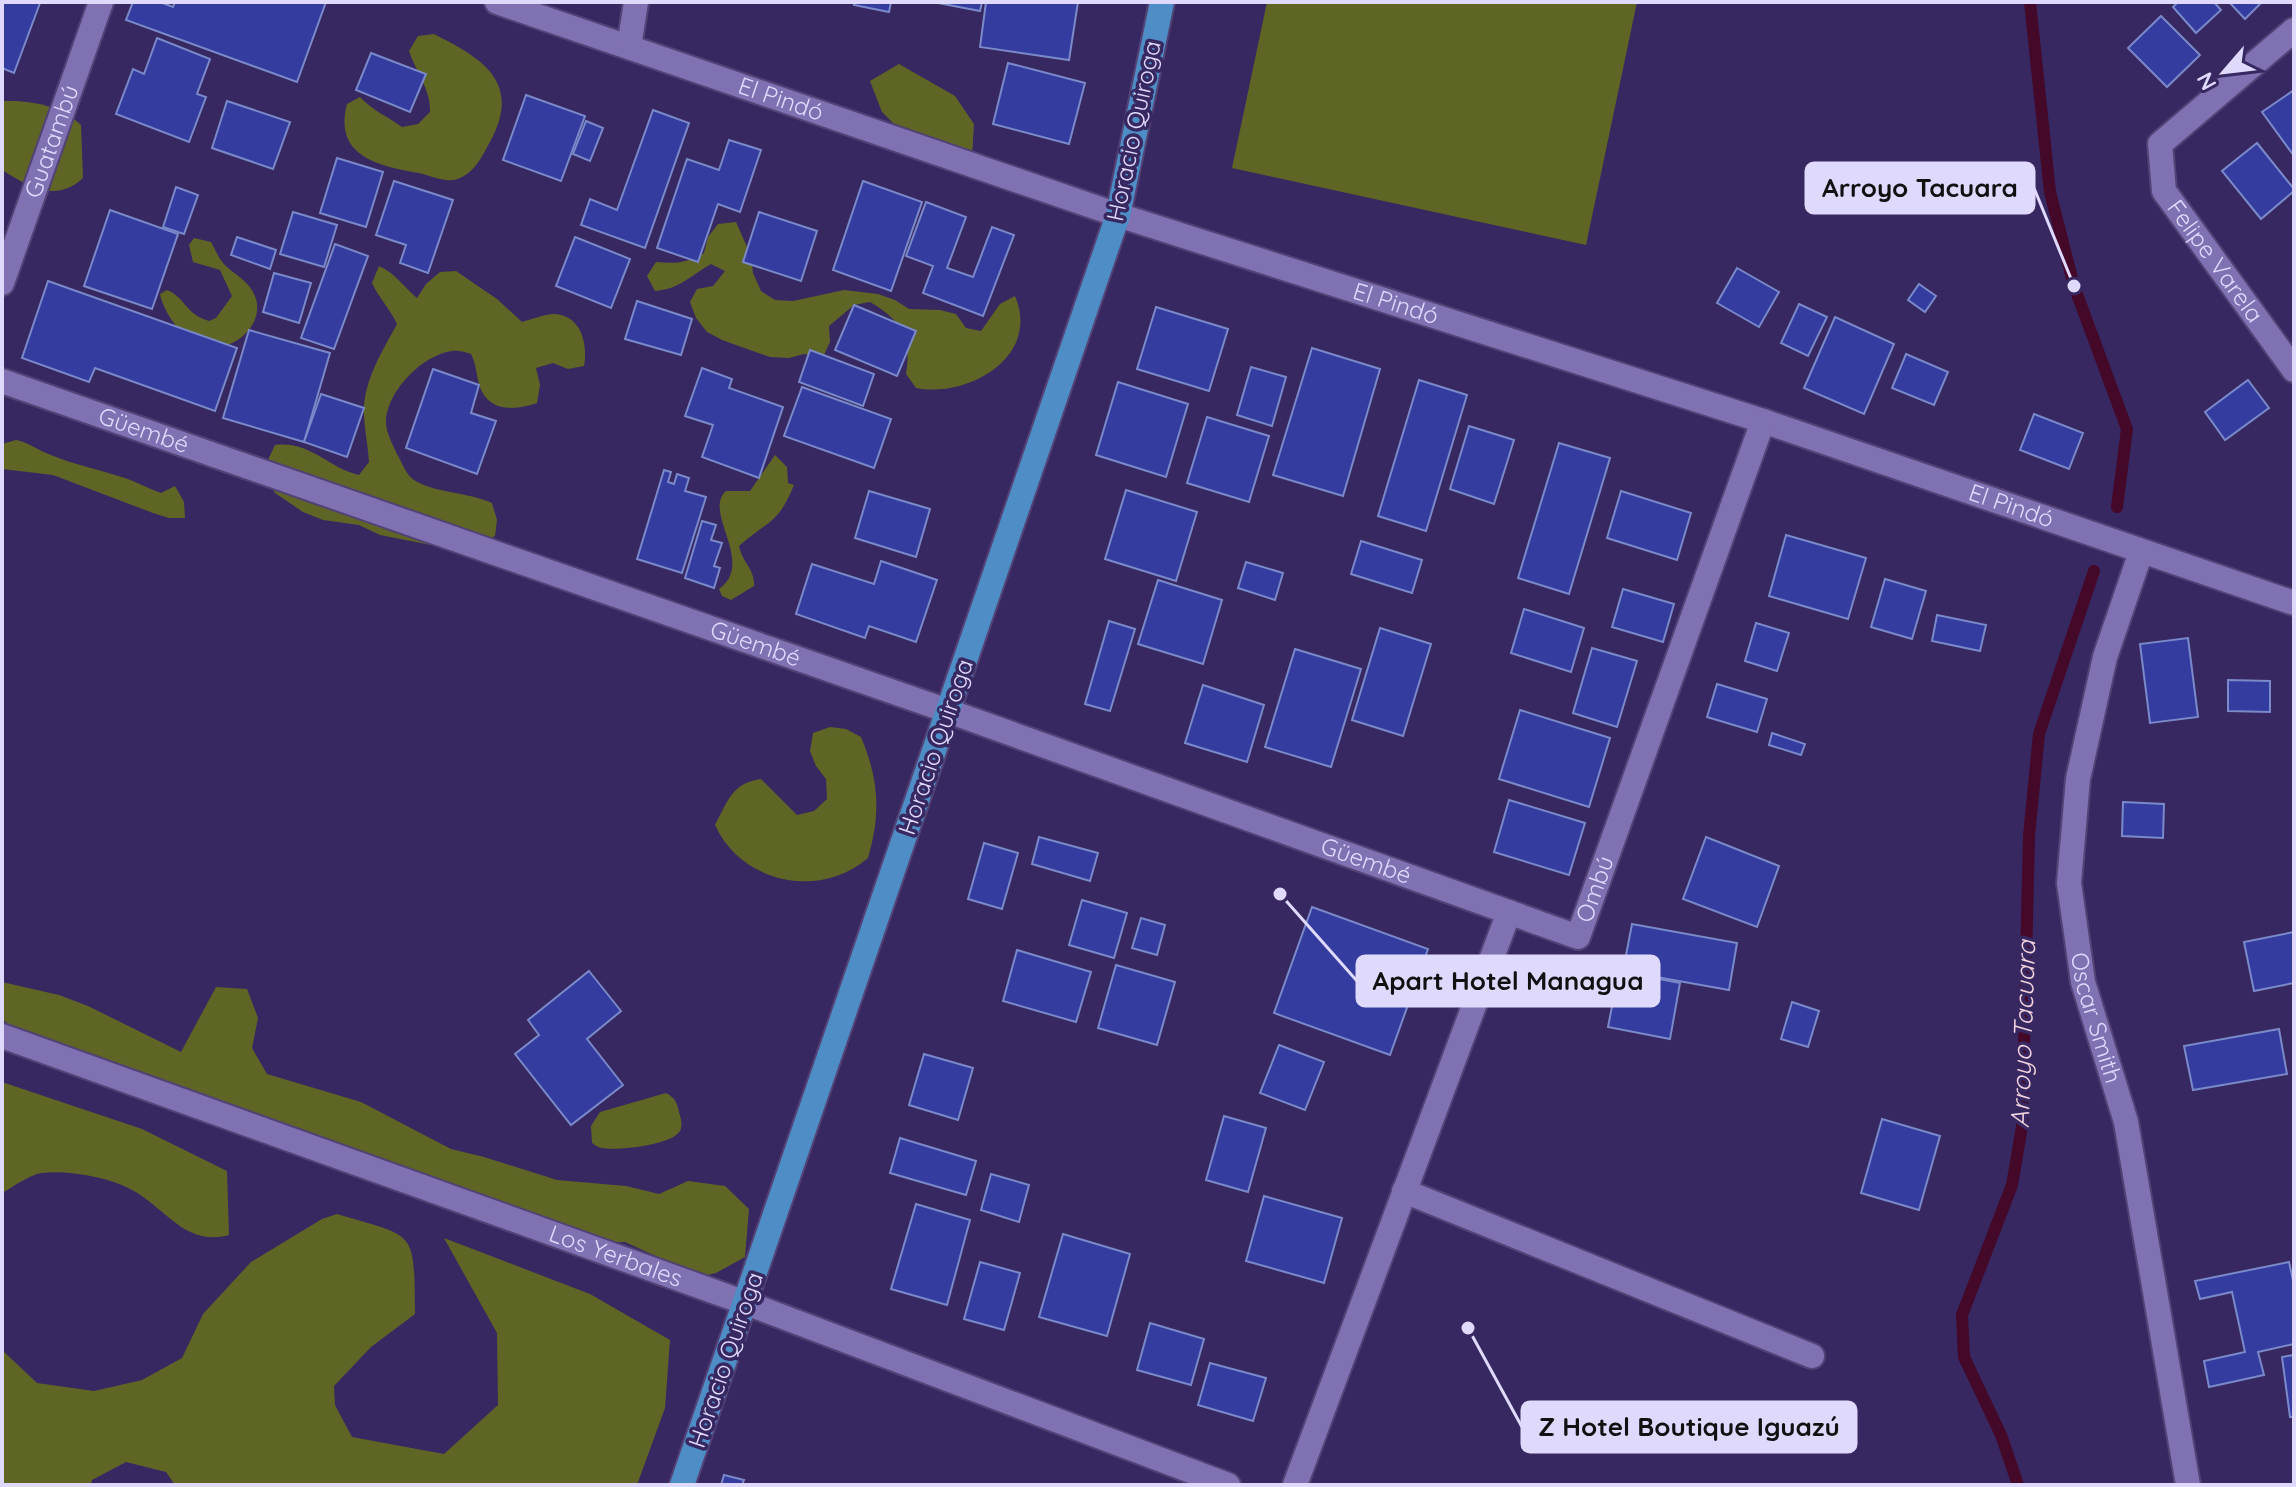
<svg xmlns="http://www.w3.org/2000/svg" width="2296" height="1487" font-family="Quicksand,sans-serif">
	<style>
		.green { fill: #5f6525 }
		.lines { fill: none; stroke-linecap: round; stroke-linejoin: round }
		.stream { stroke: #440828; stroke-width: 12 }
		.building { fill: #343c9f; stroke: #7a89c9; stroke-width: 2 }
		.minor-casing { stroke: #524275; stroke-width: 28 }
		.major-casing { stroke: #524275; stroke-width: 28 }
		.minor { stroke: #8071b2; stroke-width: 24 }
		.major { stroke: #4e8dc6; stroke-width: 24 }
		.labels { text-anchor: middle; stroke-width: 7; stroke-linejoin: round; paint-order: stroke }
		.street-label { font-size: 24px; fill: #dfd9fd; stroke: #382861 }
		.water-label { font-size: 26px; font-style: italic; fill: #f3d4df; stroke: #382861 }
		.leader { fill: none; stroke: #dfd9fd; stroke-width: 3 }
		.callout-dot { fill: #dfd9fd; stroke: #382861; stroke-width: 3 }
		.callout { fill: #dfd9fd; stroke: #dfd9fd; stroke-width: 3 }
		.callout-label { font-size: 26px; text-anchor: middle; font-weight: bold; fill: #111 }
	</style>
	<rect width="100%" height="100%" fill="#382861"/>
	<g class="green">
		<path d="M1267 2H1637L1586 245 1232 168Z"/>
		<path d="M434 34C481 58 522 81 491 140 483 154 477 170 460 178 447 184 432 176 419 173 380 166 333 157 347 104L360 97C373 111 387 116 402 127L418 124 430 112C431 90 416 72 409 51L418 36Z"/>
		<path d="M899 64 955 96 974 124 972 157 908 138 882 112 870 81Z"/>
		<path d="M2 101C31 100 60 105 81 125L83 178C56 203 29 187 2 170Z"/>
		<path d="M736 222 751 256 753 273 761 291 775 300 793 301 844 290 878 294 895 300 909 309 940 310 956 314 966 328 981 331 1000 304 1015 296C1041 357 968 398 916 388L906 374C912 338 901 320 870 302L854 305 829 326 830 342 823 357 804 354 789 358 770 357 722 340 707 332 696 318 690 302 697 289 713 286 725 271 711 264C690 276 680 289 655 291L647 276 656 262C675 264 687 263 704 253L708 237 718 224Z"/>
		<path d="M194 238 211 242C215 249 218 257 223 263 235 276 250 280 256 299 263 324 238 347 213 348 189 349 164 315 160 294L167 290C186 298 185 314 209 321L216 318 232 296 220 270 193 262 189 245Z"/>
		<path d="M379 266C395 273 403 286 417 298L426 284 440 272 456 271 497 299 522 322C532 319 545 314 555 314 582 316 588 345 584 366L568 369 553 363 536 368 540 385 537 403C514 411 487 412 479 384 476 373 476 364 471 354 465 352 458 350 452 351 423 355 389 389 386 419 385 431 392 443 397 454 402 462 406 475 414 480 434 493 468 492 492 503L497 520 495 536 467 549 431 545 380 535 359 525 323 520 303 512 275 493 267 479V462L275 445C311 441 328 468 359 475L369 462C368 443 363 423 364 405 367 375 383 350 397 324 390 309 379 298 372 283Z"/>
		<path d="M16 440C30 443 39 451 51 455 75 465 101 470 125 478 137 482 149 489 161 493L175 486 184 502 185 518H169L153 513 53 475 2 469V444Z"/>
		<path d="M775 455 787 467 788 483 794 485C778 524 769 520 739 546 742 562 755 569 754 586L731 600 722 596 719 589C756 562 702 512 726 491H750Z"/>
		<path d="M830 727 846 729 861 737C879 780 881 813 868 858 820 900 741 883 715 825 728 801 732 783 761 779L797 815 814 811 827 799 826 779 816 766 810 751 813 733Z"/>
		<path d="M2 982 59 995 88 1006 181 1052 216 987 247 989 258 1018 252 1048 267 1074 361 1102 451 1149 484 1157 557 1180 626 1186 659 1194 688 1181 725 1186 749 1209 745 1257 716 1273 683 1281 660 1258 625 1242 592 1243 21 1034 2 1019Z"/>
		<path d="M2 1082 142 1129 227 1171 229 1235C185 1247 166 1208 132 1190 109 1177 68 1170 41 1173 29 1175 13 1187 2 1193Z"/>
		<path d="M666 1093C675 1098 677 1102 679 1112 681 1119 683 1125 680 1131 672 1145 618 1151 602 1148 599 1148 595 1145 592 1143L591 1126 600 1112Z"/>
		<path d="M337 1214C417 1238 414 1228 415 1314L371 1347 334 1386 335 1405 352 1437 444 1454 498 1405 497 1333 444 1238 590 1294 670 1340 665 1408 637 1485H175L166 1472 126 1462 92 1480 91 1485H2V1350L37 1383 94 1391 142 1380 182 1358 203 1314 251 1262 322 1219Z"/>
	</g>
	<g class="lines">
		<g class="stream">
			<path d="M2030 2 2050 192 2074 286 2127 429 2117 507"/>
			<path d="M2018 1485 2001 1435 1964 1357 1962 1315 2012 1185 2022 1127 2029 836 2039 734 2094 571"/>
		</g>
	</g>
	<g class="building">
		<path d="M2 2 40 3 14 73 2 68Z"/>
		<path d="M133 2H160L173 7 175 2H326L297 82 126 20Z"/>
		<path d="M854 2H891L889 12 854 5Z"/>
		<path d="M933 2H982L980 11Z"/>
		<path d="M986 2H1078L1069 60 980 47Z"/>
		<path d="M2178 2H2214L2221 10 2196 33 2173 7Z"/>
		<path d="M2229 2H2262L2245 19Z"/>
		<path d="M2161 16 2200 55 2167 87 2128 48Z"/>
		<path d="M157 38 210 59 197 94 206 97 189 142 116 114 133 69 144 74Z"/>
		<path d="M371 53 426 74 410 112 356 90Z"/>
		<path d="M1008 63 1085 83 1069 144 993 124Z"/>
		<path d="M2294 90V156L2262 112Z"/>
		<path d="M526 95 585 116 561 181 503 160Z"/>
		<path d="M227 101 290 122 273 169 212 148Z"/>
		<path d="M653 110 689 123 645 248 581 225 590 199 617 210Z"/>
		<path d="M586 121 603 128 590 161 573 154Z"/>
		<path d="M729 140 761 150 740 212 718 204 698 262 657 248 687 159 719 170Z"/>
		<path d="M2257 143 2294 189V191L2261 219 2222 171Z"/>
		<path d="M337 158 383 172 366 227 320 213Z"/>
		<path d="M394 181 453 200 428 273 400 263 406 245 376 235Z"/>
		<path d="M863 181 922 202 891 291 833 270Z"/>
		<path d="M176 187 198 195 184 234 163 227Z"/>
		<path d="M926 202 966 217 947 268 973 277 992 227 1014 235 983 316 923 293 933 266 906 256Z"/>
		<path d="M110 210 178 234 152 309 84 286Z"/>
		<path d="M293 212 337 225 324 267 280 254Z"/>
		<path d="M759 212 817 231 801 281 743 262Z"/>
		<path d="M237 237 276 250 270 269 231 255Z"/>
		<path d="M575 237 630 259 611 308 556 286Z"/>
		<path d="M335 244 368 256 334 349 301 338Z"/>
		<path d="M1737 268 1779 292 1759 327 1717 303Z"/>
		<path d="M274 273 311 283 299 323 263 312Z"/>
		<path d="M48 281 237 348 215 411 95 368 89 382 22 358Z"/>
		<path d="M1919 284 1936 296 1925 312 1908 300Z"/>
		<path d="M637 301 692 319 681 355 625 339Z"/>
		<path d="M1799 304 1827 317 1808 356 1781 343Z"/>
		<path d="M854 305 916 331 897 376 835 350Z"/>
		<path d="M1156 307 1228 329 1209 391 1137 369Z"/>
		<path d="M1835 317 1894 344 1864 414 1804 388Z"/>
		<path d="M249 330 330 353 304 442 223 418Z"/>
		<path d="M1312 348 1380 369 1343 496 1273 475Z"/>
		<path d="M810 350 874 374 863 406 799 382Z"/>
		<path d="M1906 354 1948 372 1934 405 1892 388Z"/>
		<path d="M1251 367 1286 377 1272 426 1237 415Z"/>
		<path d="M702 368 732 379 729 388 783 407 759 478 702 457 713 425 685 416Z"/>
		<path d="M433 369 479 385 471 413 496 421 477 474 406 448Z"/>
		<path d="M1419 380 1467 395 1426 531 1378 516Z"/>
		<path d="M2248 380 2269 408 2225 440 2205 412Z"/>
		<path d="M1118 382 1188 404 1166 477 1096 455Z"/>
		<path d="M802 387 891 419 874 468 784 436Z"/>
		<path d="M321 394 364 408 347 457 304 442Z"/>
		<path d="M2034 414 2083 433 2069 469 2020 450Z"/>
		<path d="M1207 417 1269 436 1249 502 1187 483Z"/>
		<path d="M1469 426 1514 440 1494 504 1450 489Z"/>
		<path d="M1559 443 1610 458 1569 594 1518 578Z"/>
		<path d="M664 470 671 472 668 482 674 484 677 474 689 478 685 491 706 497 682 573 637 559Z"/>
		<path d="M1126 490 1197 512 1176 581 1105 559Z"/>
		<path d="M869 491 930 509 916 557 855 538Z"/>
		<path d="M1621 491 1691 513 1677 560 1607 538Z"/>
		<path d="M702 521 716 525 711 540 722 543 714 566 720 568 714 588 685 578Z"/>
		<path d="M1786 535 1866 558 1848 619 1769 596Z"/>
		<path d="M1361 541 1422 560 1412 593 1351 574Z"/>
		<path d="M881 561 937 580 916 642 869 626 865 638 796 614 812 564 874 584Z"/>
		<path d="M1246 562 1283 573 1275 600 1238 588Z"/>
		<path d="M1885 579 1926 591 1912 639 1871 627Z"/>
		<path d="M1158 580 1222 600 1203 664 1138 644Z"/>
		<path d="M1623 589 1674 604 1663 642 1612 627Z"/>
		<path d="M1524 609 1584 628 1571 672 1511 653Z"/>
		<path d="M1937 615 1986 625 1980 651 1932 641Z"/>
		<path d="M1109 621 1135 629 1110 711 1085 704Z"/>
		<path d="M1756 623 1789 633 1777 671 1745 661Z"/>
		<path d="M1380 628 1431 644 1403 736 1352 720Z"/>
		<path d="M2188 638 2198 717 2150 723 2140 644Z"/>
		<path d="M1592 648 1637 661 1617 727 1573 713Z"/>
		<path d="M1295 649 1361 669 1331 767 1265 747Z"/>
		<path d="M2228 680 2270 681V712L2228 711Z"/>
		<path d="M1717 684 1767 699 1757 732 1707 717Z"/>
		<path d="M1203 685 1264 705 1247 762 1185 743Z"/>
		<path d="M1520 710 1610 738 1589 807 1499 779Z"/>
		<path d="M1772 733 1805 744 1801 755 1769 745Z"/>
		<path d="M1509 800 1585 823 1569 875 1494 852Z"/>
		<path d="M2123 802 2164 804 2163 838 2122 836Z"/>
		<path d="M1039 837 1098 853 1090 881 1032 864Z"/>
		<path d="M1706 837 1779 866 1757 927 1683 899Z"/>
		<path d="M984 843 1018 853 1002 909 968 899Z"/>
		<path d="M1082 900 1127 913 1114 958 1069 945Z"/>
		<path d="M1312 907 1428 949 1390 1055 1274 1013Z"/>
		<path d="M1141 918 1165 925 1157 955 1132 948Z"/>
		<path d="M1632 924 1737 943 1729 990 1623 971Z"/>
		<path d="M2294 932V983L2254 991 2244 942Z"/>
		<path d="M1017 950 1091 972 1076 1022 1003 1001Z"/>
		<path d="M1116 965 1175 982 1157 1045 1098 1028Z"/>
		<path d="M589 971 621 1011 587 1039 623 1085 571 1125 515 1054 539 1035 528 1020Z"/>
		<path d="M1619 971 1680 983 1670 1039 1608 1027Z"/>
		<path d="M1792 1002 1819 1011 1808 1047 1781 1039Z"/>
		<path d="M2279 1029 2287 1074 2193 1090 2184 1046Z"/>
		<path d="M1279 1045 1324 1062 1305 1110 1260 1093Z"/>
		<path d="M924 1054 973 1068 958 1120 909 1105Z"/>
		<path d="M1224 1116 1266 1128 1248 1192 1206 1180Z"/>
		<path d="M1882 1119 1940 1136 1919 1210 1861 1193Z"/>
		<path d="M900 1138 976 1161 966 1195 890 1173Z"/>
		<path d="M991 1174 1029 1185 1019 1222 981 1210Z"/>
		<path d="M1264 1196 1342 1218 1324 1283 1246 1261Z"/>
		<path d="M916 1204 970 1220 947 1305 891 1289Z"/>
		<path d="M1063 1234 1130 1254 1107 1336 1039 1317Z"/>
		<path d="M980 1262 1020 1273 1004 1330 964 1319Z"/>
		<path d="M2289 1262 2294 1285V1344L2258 1352 2264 1375 2209 1387 2204 1361 2245 1352 2232 1292 2200 1299 2195 1281Z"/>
		<path d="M1150 1323 1204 1339 1191 1385 1137 1370Z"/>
		<path d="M2294 1355V1417H2290L2282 1357Z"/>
		<path d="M1210 1363 1266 1378 1253 1421 1198 1405Z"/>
		<path d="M724 1475 744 1480 742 1485H721Z"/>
	</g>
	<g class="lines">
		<g class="minor-casing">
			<g id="minor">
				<path id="s1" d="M497 2 1118 215 1763 421 2294 603"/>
				<path id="s2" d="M2294 30 2160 144 2164 191 2294 370"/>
				<path d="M629 47 636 2"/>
				<path id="s3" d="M2 283 101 2"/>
				<path id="s4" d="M2 381 948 711 1578 937 1763 421"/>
				<path id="s5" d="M2141 552 2105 657 2078 779 2069 883 2083 982 2126 1122 2188 1485"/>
				<path id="s6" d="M2 1036 746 1303 1228 1485"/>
				<path d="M1404 1191 1812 1356"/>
				<path d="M1295 1485 1509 912"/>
			</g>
		</g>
		<g class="major-casing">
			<path id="major" d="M682 1485 1118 215 1162 2"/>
		</g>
		<use href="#minor" class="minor"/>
		<use href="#major" class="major"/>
	</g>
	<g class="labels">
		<g class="street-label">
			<text dy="8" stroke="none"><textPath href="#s1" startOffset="300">El Pindó</textPath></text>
			<text transform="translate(1134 131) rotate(-78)" y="8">Horacio Quiroga</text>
			<text dy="8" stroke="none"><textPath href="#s3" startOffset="150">Guatambú</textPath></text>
			<text dy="8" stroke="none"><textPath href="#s2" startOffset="310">Felipe Varela</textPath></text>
			<text dy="8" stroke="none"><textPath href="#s1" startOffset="948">El Pindó</textPath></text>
			<text dy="8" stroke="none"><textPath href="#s4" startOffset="150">Güembé</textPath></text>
			<text dy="8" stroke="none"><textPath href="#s1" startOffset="1596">El Pindó</textPath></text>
			<text dy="8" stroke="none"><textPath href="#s4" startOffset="798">Güembé</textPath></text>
			<text transform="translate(936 747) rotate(-71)" y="8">Horacio Quiroga</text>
			<text dy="8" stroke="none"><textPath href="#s4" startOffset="1446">Güembé</textPath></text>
			<text dy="8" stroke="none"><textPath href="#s4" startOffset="1722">Ombú</textPath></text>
			<text dy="8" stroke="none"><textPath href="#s5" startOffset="478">Oscar Smith</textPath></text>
			<text dy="8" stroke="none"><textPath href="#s6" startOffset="652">Los Yerbales</textPath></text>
			<text transform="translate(726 1360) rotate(-71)" y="8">Horacio Quiroga</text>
		</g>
		<g class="water-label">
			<text transform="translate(2023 1034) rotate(-88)" y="9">Arroyo Tacuara</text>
		</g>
	</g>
	<path class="leader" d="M2074 286L2034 188M1280 894L1357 981M1468 1328L1522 1427"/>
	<g class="callout-dot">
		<circle cx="2074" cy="286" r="8"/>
		<circle cx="1280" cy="894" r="8"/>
		<circle cx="1468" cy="1328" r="8"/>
	</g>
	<g class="callout">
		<rect x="1806" y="163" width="228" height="50" rx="8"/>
		<rect x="1357" y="956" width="302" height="50" rx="8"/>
		<rect x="1522" y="1402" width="334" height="50" rx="8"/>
	</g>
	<g class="callout-label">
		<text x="1920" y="197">Arroyo Tacuara</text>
		<text x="1508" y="990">Apart Hotel Managua</text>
		<text x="1689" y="1436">Z Hotel Boutique Iguazú</text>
	</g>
	<rect width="2296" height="1487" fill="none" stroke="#dfd9fd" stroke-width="8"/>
	<g transform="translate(2224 72) rotate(242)" stroke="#382861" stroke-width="6" paint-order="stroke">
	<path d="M0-6L14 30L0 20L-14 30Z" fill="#dfd9fd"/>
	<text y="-12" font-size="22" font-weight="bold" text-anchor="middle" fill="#dfd9fd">N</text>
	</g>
</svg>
